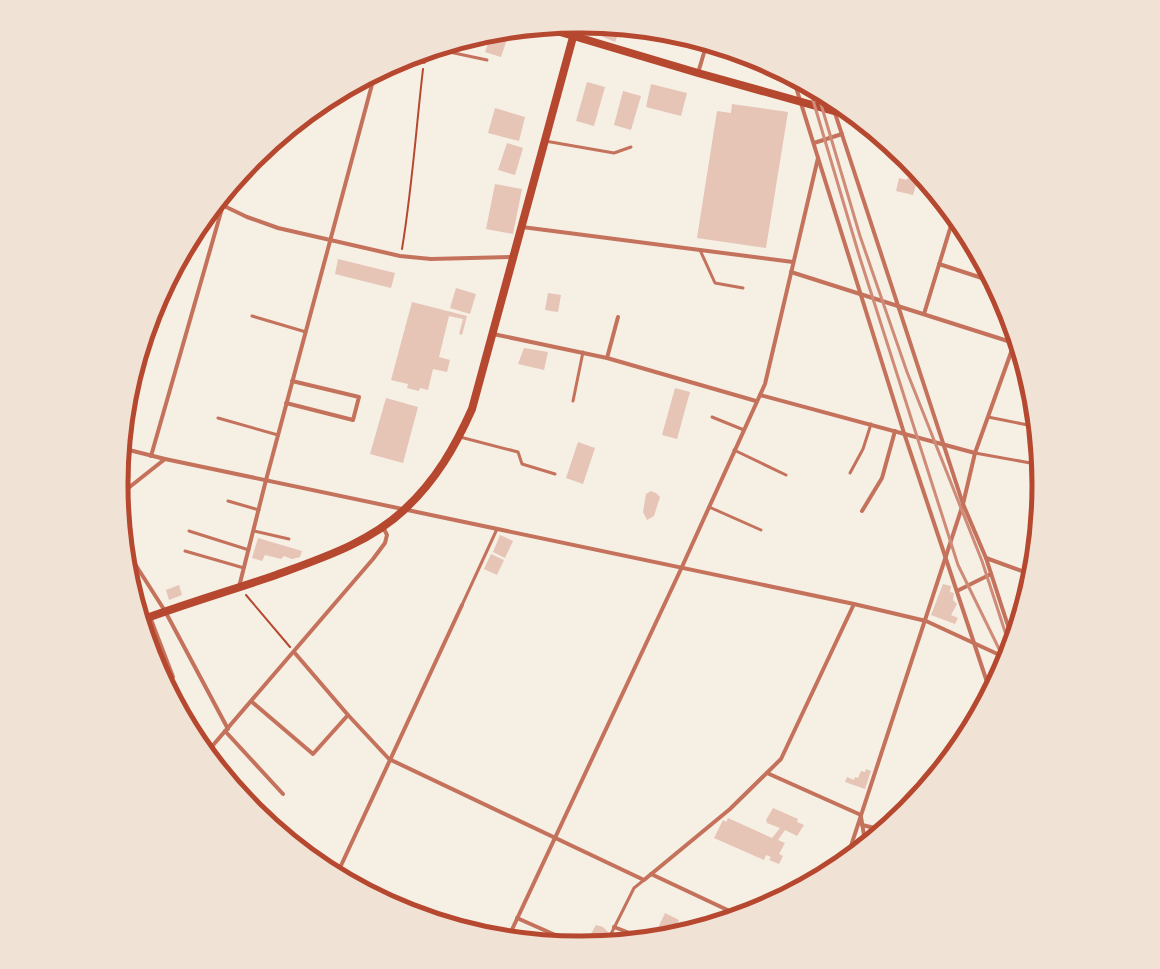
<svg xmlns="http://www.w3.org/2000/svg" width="1160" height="969" font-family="Signika,sans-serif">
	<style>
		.building { fill: #e6c5b7 }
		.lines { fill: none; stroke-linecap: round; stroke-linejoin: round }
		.path { stroke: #b5482f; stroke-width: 2 }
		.service { stroke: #c5725c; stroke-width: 3 }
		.minor { stroke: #c5725c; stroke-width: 4 }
		.secondary { stroke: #b5482f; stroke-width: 8 }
		.rail { stroke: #cf8b77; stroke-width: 3 }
		.rim { fill: none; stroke: #b5482f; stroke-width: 5 }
	</style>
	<rect width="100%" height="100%" fill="#f6efe4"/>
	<g class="building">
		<path d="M599 28 620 30 615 42 596 34Z"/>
		<path d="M509 33 501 57 485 52 491 35Z"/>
		<path d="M757 62 775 71 773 77 754 70Z"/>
		<path d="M587 82 605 87 594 126 576 121Z"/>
		<path d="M651 84 687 93 681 116 646 107Z"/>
		<path d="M623 91 641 96 631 130 614 125Z"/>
		<path d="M732 104 788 112 766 248 697 238 717 111 731 113Z"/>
		<path d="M495 108 525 117 519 141 488 133Z"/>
		<path d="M507 143 523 148 515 175 498 170Z"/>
		<path d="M912 177 918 178 913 195 896 191 899 178 907 180V178L912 179Z"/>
		<path d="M495 184 522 189 513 234 486 229Z"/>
		<path d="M338 259 395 273 391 288 335 274Z"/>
		<path d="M456 288 476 294 470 314 450 308Z"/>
		<path d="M548 293 561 295 558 312 545 310Z"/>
		<path d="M412 302 467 316 462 335 459 334 463 319 449 316 439 357 450 360 447 372 433 369 428 390 420 388 419 391 407 388 408 384 391 380Z"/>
		<path d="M524 348 548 352 544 370 518 364Z"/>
		<path d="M1022 368 1024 378 1025 381 1018 379Z"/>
		<path d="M675 388 690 392 677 439 662 435Z"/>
		<path d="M386 398 418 407 403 463 370 454Z"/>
		<path d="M578 442 595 448 583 484 566 478Z"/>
		<path d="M651 491 656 493 660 497 654 516 647 520 643 512 646 494Z"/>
		<path d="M500 535 513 541 505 558 493 552Z"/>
		<path d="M258 538 302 551 300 557 292 559 284 556 281 559 265 555 262 561 252 558Z"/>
		<path d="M491 554 504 560 497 575 484 569Z"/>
		<path d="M943 584 951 586 950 592 954 593 953 600 957 604 951 615 958 618 955 624 931 615Z"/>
		<path d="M179 585 182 595 169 600 166 590Z"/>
		<path d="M866 769 871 771 865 789 845 782 847 777 854 780 855 777 858 778 861 771 865 772Z"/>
		<path d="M773 808 798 819 797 822 804 825 797 836 785 830 778 840 785 843 779 854 783 856 779 864 769 860 771 857 766 855 764 860 714 838 723 820 726 822 728 818 772 838 780 828 767 823 766 820Z"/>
		<path d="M665 913 679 920 674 930 676 931 675 932 661 935 656 932Z"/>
		<path d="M596 925 603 927 608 932 603 941 586 942Z"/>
	</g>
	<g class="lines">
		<g class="path">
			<path d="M402 249C412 189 416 129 423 69"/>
			<path d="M246 595 290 647"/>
		</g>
		<g class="service">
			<path d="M440 50 487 60"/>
			<path d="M545 141 614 153 631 147"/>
			<path d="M700 250 715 283 743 288"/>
			<path d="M252 316 306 332"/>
			<path d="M573 401 583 352"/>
			<path d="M712 417 744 430"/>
			<path d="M988 417 1033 426"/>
			<path d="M218 418 278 435"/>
			<path d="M460 437 518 452 522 464 555 474"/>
			<path d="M734 450 786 475"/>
			<path d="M975 453 1036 464"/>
			<path d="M850 473 863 449 871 424"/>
			<path d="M228 501 259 510"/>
			<path d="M709 507 761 530"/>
			<path d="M189 531 249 550"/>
			<path d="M254 531 289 539"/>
			<path d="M185 551 244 568"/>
			<path d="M462 605 497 529"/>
			<path d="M608 940 634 888 644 880"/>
		</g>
		<g class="minor">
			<path d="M424 62 425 55"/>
			<path d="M698 73 706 46"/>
			<path d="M794 81 904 433 989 688"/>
			<path d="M831 101 963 504 986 558 1011 635"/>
			<path d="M814 143 842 134"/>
			<path d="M220 204 247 217 278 228 400 256 431 259 513 257"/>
			<path d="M522 227 793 262"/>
			<path d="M939 264 988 280"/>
			<path d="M791 272 1014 343"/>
			<path d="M924 314 953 219"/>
			<path d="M493 334 607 358 756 401"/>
			<path d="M607 358 618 317"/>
			<path d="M760 395 975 453"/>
			<path d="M286 403 353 420 359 397 292 381"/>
			<path d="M125 449 165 459 854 604 926 621 1004 657"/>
			<path d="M151 456 225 198"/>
			<path d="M122 493 165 459"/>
			<path d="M862 511 882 478 895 431"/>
			<path d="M128 553 165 611 228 729"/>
			<path d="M986 558 1030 574"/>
			<path d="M239 587 266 480 374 77"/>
			<path d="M957 591 991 574"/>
			<path d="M150 617 173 677"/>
			<path d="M294 652 348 715 389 759 644 880 730 809 781 759 854 604"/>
			<path d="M252 702 313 754 348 715"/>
			<path d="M225 731 283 794"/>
			<path d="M208 751 373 559 385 543 387 535 383 527"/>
			<path d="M767 773 861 815"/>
			<path d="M861 817 865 841"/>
			<path d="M862 825 879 829"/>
			<path d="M848 855 963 504 975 453 1014 344"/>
			<path d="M338 872 462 605"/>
			<path d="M651 874 736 914"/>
			<path d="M517 918 571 942"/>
			<path d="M614 927 640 937"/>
			<path d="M509 936 681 569 765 384 818 158"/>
		</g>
		<g class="secondary">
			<path d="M550 29 698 73 848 115"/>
			<path d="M144 619C188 603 232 590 276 575 322 558 369 543 405 509 436 480 455 447 472 409L576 26"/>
		</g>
		<g class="rail">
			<path d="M810 90 859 255 958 565 1004 659"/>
			<path d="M818 94 860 236 907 372 982 561 1009 644"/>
		</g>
	</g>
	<path d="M0 0H1160V969H0ZM579 33H581A451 451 0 0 1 1032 484V485A451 451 0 0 1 581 936H579A451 451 0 0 1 128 485V484A451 451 0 0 1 579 33Z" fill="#f1e2d6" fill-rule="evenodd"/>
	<path class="rim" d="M579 33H581A451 451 0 0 1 1032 484V485A451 451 0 0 1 581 936H579A451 451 0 0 1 128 485V484A451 451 0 0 1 579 33Z"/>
</svg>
